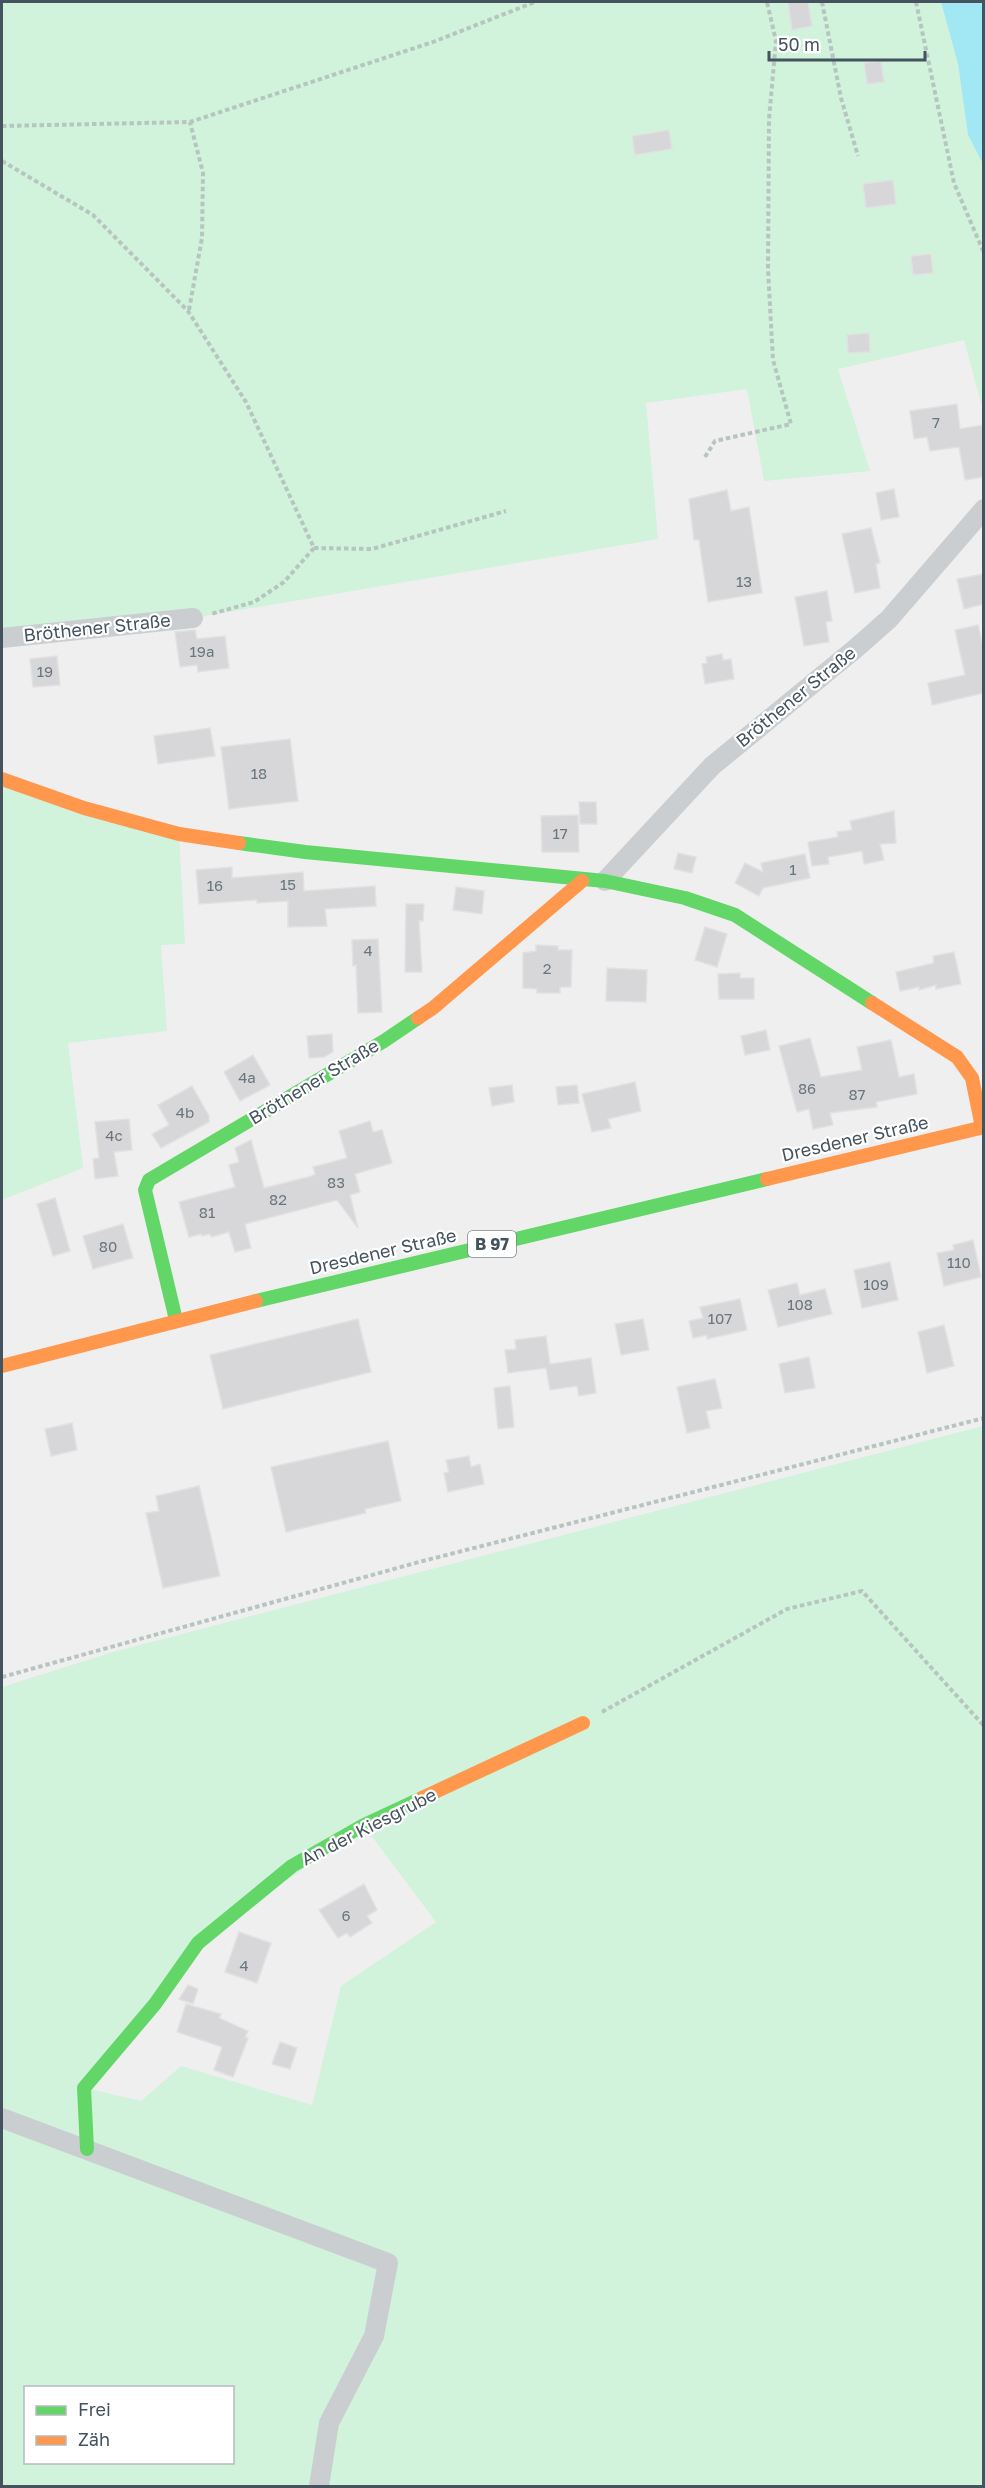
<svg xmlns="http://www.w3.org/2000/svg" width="985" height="2488" font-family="'Golos Text',sans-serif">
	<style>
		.green { fill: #d1f2db; fill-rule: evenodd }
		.water { fill: #a1e8f4 }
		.building { fill: #d7d7d9; stroke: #e1e1e2; stroke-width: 1.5 }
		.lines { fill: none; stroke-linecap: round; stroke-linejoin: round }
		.path { stroke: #b7c5c0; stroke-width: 4; stroke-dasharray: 4.5 3; stroke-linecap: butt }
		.street { stroke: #cbced0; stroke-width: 20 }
		.fast { stroke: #63d668; stroke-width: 14 }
		.slow { stroke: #ff974d; stroke-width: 14 }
		.labels { text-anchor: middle; stroke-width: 4.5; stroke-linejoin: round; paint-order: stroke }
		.number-label { font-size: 15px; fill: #6a767e }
		.shield { fill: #fff; stroke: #7c878e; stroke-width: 1.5 }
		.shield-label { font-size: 16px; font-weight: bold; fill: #44535e }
		.street-label { font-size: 18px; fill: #44535e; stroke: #fff }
	</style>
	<rect width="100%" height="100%" fill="#f0efef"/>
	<g class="green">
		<path d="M2 2H941L958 64 968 135 983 164V410L964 340 838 369 870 471 764 481 747 389 646 403 658 539 193 618 2 638Z"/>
		<path d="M2 780 179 835 185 944 161 945 167 1031 68 1043 83 1168 2 1200Z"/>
		<path d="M983 1426V2486H2V1687L113 1652ZM364 1826 436 1922 341 1986 312 2105 181 2066 141 2101 85 2088 198 1943ZM26 2388H232V2462H26Z"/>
	</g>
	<path class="water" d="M941 2H983V164L968 135 958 64Z"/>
	<g class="building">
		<path d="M788 2H808L812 26 792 30Z"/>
		<path d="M881 61 884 82 867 84 864 63Z"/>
		<path d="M669 130 672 149 635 155 632 136Z"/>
		<path d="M893 180 896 204 866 208 863 184Z"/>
		<path d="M931 254 933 273 913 275 911 256Z"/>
		<path d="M869 333 870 352 848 353 847 335Z"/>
		<path d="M957 404 960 429 984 425V477L965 480 959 447 930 451 927 437 914 439 910 411Z"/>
		<path d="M894 489 899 517 881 520 876 493Z"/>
		<path d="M727 490 731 511 749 507 762 593 708 602 699 540H694L689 499Z"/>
		<path d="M871 528 880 563 876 564 880 588 855 593 842 534Z"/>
		<path d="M984 574V604L964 609 957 579Z"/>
		<path d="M827 591 832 621 826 622 829 642 804 646 795 597Z"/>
		<path d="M978 625 984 650V693L932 705 928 683 965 675 955 630Z"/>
		<path d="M195 630 197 639 225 636 229 668 198 672 197 665 180 667 175 632Z"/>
		<path d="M722 654 723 660 731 659 734 679 705 684 702 664 707 663 706 657Z"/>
		<path d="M57 656 60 685 33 687 30 659Z"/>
		<path d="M210 728 215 756 158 764 154 736Z"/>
		<path d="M290 739 298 801 229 809 221 747Z"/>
		<path d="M579 802H596L597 824H580Z"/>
		<path d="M894 811 896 843 880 844 884 860 864 864 862 851 828 857 829 864 812 866 808 842 838 837 837 832 852 830 850 821Z"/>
		<path d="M578 815 579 852H542L541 816Z"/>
		<path d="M678 853 696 857 692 873 674 869Z"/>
		<path d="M805 854 810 878 763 888 759 896 735 883 745 863 763 872 761 863Z"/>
		<path d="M232 867V878L303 872 304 891 375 886 376 906 325 909 327 926 288 927V901L257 903V900L199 904 196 870Z"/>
		<path d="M456 887 484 891 482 914 453 910Z"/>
		<path d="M406 904H424L423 921H419L422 972H405Z"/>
		<path d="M705 927 727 934 717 967 695 960Z"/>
		<path d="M378 939 382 1012 358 1013 356 965 353 966 352 940Z"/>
		<path d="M536 945 558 946V950H572L571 987H560V993H537V989L523 988V953L536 951Z"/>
		<path d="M954 952 961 984 936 989V985L919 990V987L900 991 896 972 934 963 933 956Z"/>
		<path d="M607 968 647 970 646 1002 606 1001Z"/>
		<path d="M740 973V978H754V999H719L718 974Z"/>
		<path d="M766 1030 770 1050 745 1055 741 1036Z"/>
		<path d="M332 1034 333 1052 324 1057 309 1058 307 1036Z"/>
		<path d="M810 1038 821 1077 862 1070 857 1047 891 1040 899 1077 914 1074 917 1094 876 1102 877 1107 830 1113 833 1125 813 1129 809 1109 797 1112 779 1046Z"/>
		<path d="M253 1055 270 1085 240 1101 224 1072Z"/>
		<path d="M635 1082 641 1111 608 1119 611 1128 592 1132 582 1094Z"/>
		<path d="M512 1085 514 1102 492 1106 489 1088Z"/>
		<path d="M577 1085 579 1103 558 1105 556 1087Z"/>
		<path d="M192 1086 209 1116V1122L161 1148 152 1134 169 1125 158 1105Z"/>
		<path d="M129 1119 132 1150 114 1152 118 1176 95 1179 93 1159 99 1158 95 1122Z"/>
		<path d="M370 1121 373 1132 382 1130 392 1163 355 1174 360 1192 350 1195 358 1228 337 1200 245 1224 251 1248 235 1252 229 1232 211 1237 210 1234 202 1236 201 1234 189 1237 179 1202 235 1187 229 1165 239 1162 235 1148 251 1140 264 1188 312 1176 315 1174 313 1167 347 1158 339 1131Z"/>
		<path d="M55 1198 70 1251 53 1256 37 1204Z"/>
		<path d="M123 1224 133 1258 93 1269 83 1236Z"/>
		<path d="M973 1240 981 1277 944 1286 937 1253 954 1250 953 1245Z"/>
		<path d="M890 1262 898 1300 862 1308 854 1270Z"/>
		<path d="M797 1283 800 1295 825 1289 832 1314 778 1327 768 1290Z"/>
		<path d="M740 1299 747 1330 707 1339V1335L693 1338 689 1321 703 1318 700 1307Z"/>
		<path d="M358 1319 371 1372 223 1409 210 1355Z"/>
		<path d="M643 1319 649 1350 621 1355 615 1324Z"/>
		<path d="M944 1325 954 1366 927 1373 918 1332Z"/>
		<path d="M546 1336 550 1364 591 1358 596 1393 579 1396 577 1386 550 1390 546 1368 508 1373 505 1350 516 1349 515 1340Z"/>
		<path d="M809 1357 815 1388 785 1393 779 1364Z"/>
		<path d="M715 1379 722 1408 706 1411 710 1428 687 1433 677 1387Z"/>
		<path d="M510 1386 514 1427 498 1429 494 1388Z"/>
		<path d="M72 1423 77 1450 51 1456 45 1429Z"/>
		<path d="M388 1441 401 1501 365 1509 366 1513 286 1532 271 1467Z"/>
		<path d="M469 1456 471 1467 480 1464 484 1484 448 1492 444 1473 449 1472 446 1460Z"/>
		<path d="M199 1486 220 1576 163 1588 146 1513 159 1511 156 1496Z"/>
		<path d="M364 1884 377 1910 367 1916 372 1923 350 1937 347 1933 338 1938 319 1910Z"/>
		<path d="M239 1932 271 1943 257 1983 225 1972Z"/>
		<path d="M188 1985 198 1989 193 2004 179 1999Z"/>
		<path d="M186 2004 221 2014 219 2018 248 2031 245 2037 248 2038 233 2077 214 2070 222 2047 177 2032Z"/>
		<path d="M280 2042 297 2048 290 2069 272 2064Z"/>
	</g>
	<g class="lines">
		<g class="path">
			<path d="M822 2 841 98 858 156"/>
			<path d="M916 2 954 183 984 253"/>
			<path d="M2 126 190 122 433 42 535 2"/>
			<path d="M2 161 93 215 188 311 246 402 314 548 284 582 254 602 211 614"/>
			<path d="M189 310 202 238 203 173 190 122"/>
			<path d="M705 457 715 441 791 424 773 360 768 269 769 119 776 41 767 2"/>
			<path d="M314 548 372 549 506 511"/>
			<path d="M2 1677 419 1562 984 1418"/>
			<path d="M602 1712 787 1609 862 1591 984 1726"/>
		</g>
		<g class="street">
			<path d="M2 638 193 618"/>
			<path d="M605 881 712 766 855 649 889 619 984 509"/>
			<path d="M2 2118 388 2263 374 2336 329 2423 319 2486"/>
		</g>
		<g class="fast">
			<path d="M239 843 305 852 605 881 685 898 735 915 872 1003"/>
			<path d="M256 1301 767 1179"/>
			<path d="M176 1320 145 1190 149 1180 384 1041 418 1018"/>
			<path d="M87 2149 84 2088 155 2004 198 1943 292 1866 364 1825 422 1798"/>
		</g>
		<g class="slow">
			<path d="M2 779 84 808 179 834 239 843"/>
			<path d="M872 1003 957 1057 972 1078 982 1127"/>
			<path d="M418 1018 433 1008 582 881"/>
			<path d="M767 1179 984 1127"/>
			<path d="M2 1366 256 1301"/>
			<path d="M422 1798 583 1723"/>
		</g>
	</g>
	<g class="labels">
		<g class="number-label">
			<text x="936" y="428">7</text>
			<text x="744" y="587">13</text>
			<text x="202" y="657">19a</text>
			<text x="45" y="677">19</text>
			<text x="259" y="779">18</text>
			<text x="560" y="839">17</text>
			<text x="793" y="875">1</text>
			<text x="288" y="890">15</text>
			<text x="215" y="891">16</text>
			<text x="368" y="956">4</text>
			<text x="547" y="974">2</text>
			<text x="247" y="1083">4a</text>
			<text x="807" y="1094">86</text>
			<text x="857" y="1100">87</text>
			<text x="185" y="1118">4b</text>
			<text x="114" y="1141">4c</text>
			<text x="336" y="1188">83</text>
			<text x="278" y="1205">82</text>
			<text x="207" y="1218">81</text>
			<text x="108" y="1252">80</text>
			<text x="959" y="1268">110</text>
			<text x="876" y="1290">109</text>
			<text x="800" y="1310">108</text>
			<text x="720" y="1324">107</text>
			<text x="346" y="1921">6</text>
			<text x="244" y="1971">4</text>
		</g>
		<rect class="shield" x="468" y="1231" width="48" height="26" rx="4.5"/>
		<g class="shield-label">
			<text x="492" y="1250">B 97</text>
		</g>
		<g class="street-label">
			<text transform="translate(97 628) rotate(-6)" y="6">Bröthener Straße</text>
			<text transform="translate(796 697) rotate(-39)" y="6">Bröthener Straße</text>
			<text transform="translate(314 1082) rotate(-31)" y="6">Bröthener Straße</text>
			<text transform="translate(855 1139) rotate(-13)" y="6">Dresdener Straße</text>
			<text transform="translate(383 1252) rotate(-13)" y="6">Dresdener Straße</text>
			<text transform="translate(369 1827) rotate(-27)" y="6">An der Kiesgrube</text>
		</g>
	</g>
	<rect width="985" height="2488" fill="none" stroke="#44535e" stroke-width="6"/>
	<rect x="24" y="2386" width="210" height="78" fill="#ffffff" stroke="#b4babf" stroke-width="1.5"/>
	<rect x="36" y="2406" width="30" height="9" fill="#63d668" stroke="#b4babf" stroke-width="1.5"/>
	<text x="78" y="2416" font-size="18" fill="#44535e">Frei</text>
	<rect x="36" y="2436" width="30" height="9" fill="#ff974d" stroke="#b4babf" stroke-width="1.5"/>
	<text x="78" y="2446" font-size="18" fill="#44535e">Zäh</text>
	<path d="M769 51v9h156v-9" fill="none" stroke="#44535e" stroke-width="3"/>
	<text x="778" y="51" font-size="18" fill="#44535e" stroke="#ffffff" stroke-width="4.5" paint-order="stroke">50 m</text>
</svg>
